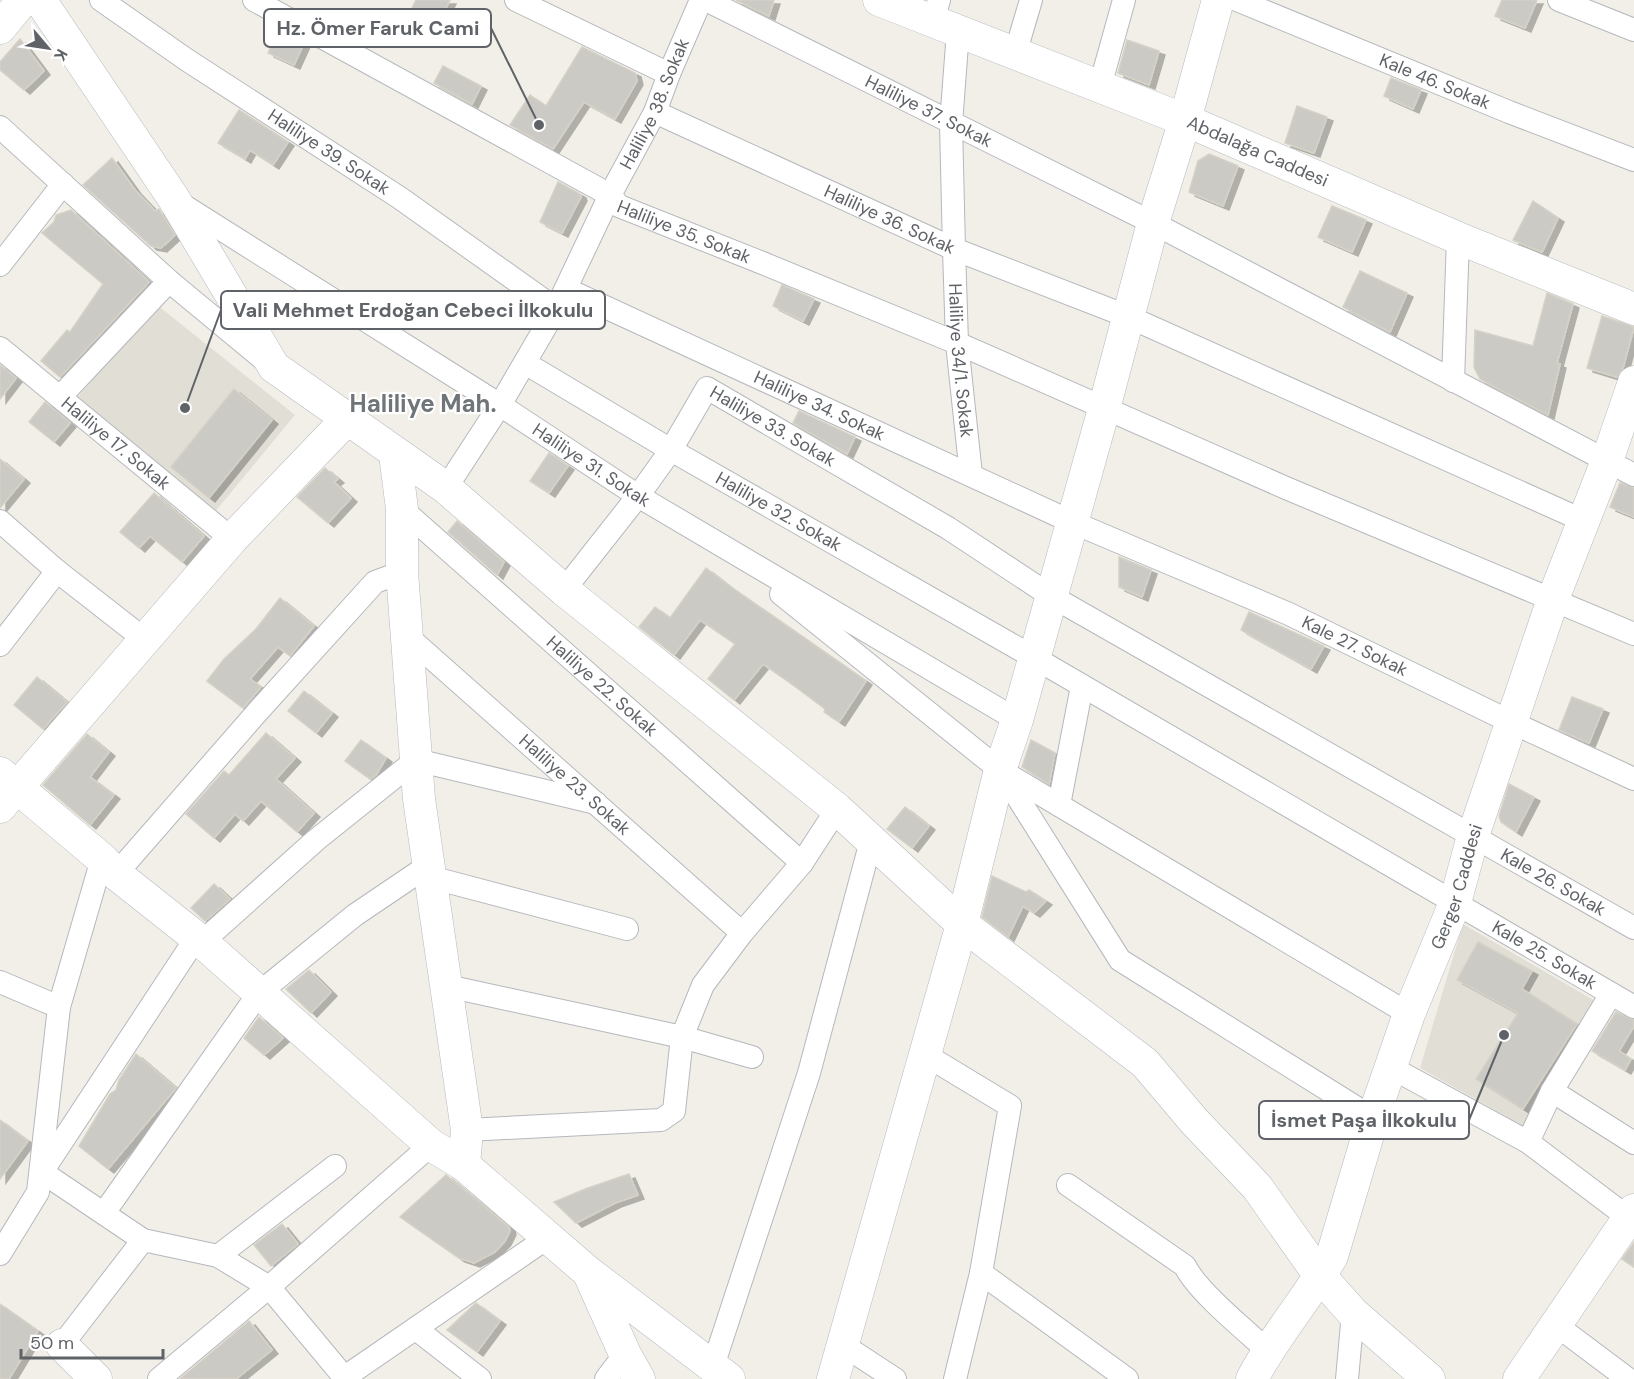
<svg xmlns="http://www.w3.org/2000/svg" width="1634" height="1379" font-family="'DM Sans',sans-serif">
	<style>
		.education { fill: #e1ded6 }
		.building { fill: #cccac5; stroke: #d6d1c6; stroke-width: 1.5; filter: url(#shadow) }
		.lines { fill: none; stroke-linecap: round; stroke-linejoin: round }
		.street-casing { stroke: #b5b8bc; stroke-width: 24 }
		.secondary-casing { stroke: #b6babf; stroke-width: 33 }
		.street { stroke: #fff; stroke-width: 22 }
		.secondary { stroke: #fff; stroke-width: 32 }
		.labels { text-anchor: middle; stroke-width: 4.5; stroke-linejoin: round; paint-order: stroke }
		.street-label { font-size: 18px; fill: #5f6368; stroke: #fff }
		.district-label { font-size: 24px; font-weight: bold; fill: #70757a; stroke: #fff }
		.leader { fill: none; stroke: #5f6368; stroke-width: 2 }
		.callout-dot { fill: #5f6368; stroke: #fff; stroke-width: 2 }
		.callout { fill: #fff; stroke: #5f6368; stroke-width: 2 }
		.callout-label { font-size: 20px; text-anchor: middle; font-weight: bold; fill: #5f6368 }
	</style>
	<defs>
		<filter id="shadow"><feDropShadow dx="6" dy="4" stdDeviation="0" flood-color="#0004"/></filter>
	</defs>
	<rect width="100%" height="100%" fill="#f1efe8"/>
	<g class="education">
		<path d="M157 305 295 415 214 513 75 400Z"/>
		<path d="M1463 924 1597 1002 1524 1126 1420 1068Z"/>
	</g>
	<g class="building">
		<path d="M416 0H450L436 27 409 14Z"/>
		<path d="M736 0H774L769 16Z"/>
		<path d="M1502 0H1537L1525 28 1495 16Z"/>
		<path d="M279 29 304 43 294 65 268 53Z"/>
		<path d="M20 39 44 71 24 90 0 70V62Z"/>
		<path d="M1127 40 1159 51 1149 85 1118 73Z"/>
		<path d="M582 47 635 73 637 81 615 119 584 102 553 149 510 125 530 95 546 106Z"/>
		<path d="M443 66 481 86 472 104 434 83Z"/>
		<path d="M1391 78 1421 90 1413 109 1384 96Z"/>
		<path d="M1297 106 1327 117 1314 153 1285 143Z"/>
		<path d="M239 110 288 142 273 165 250 150 245 159 218 143Z"/>
		<path d="M1209 154 1238 166 1223 206 1189 192 1198 161Z"/>
		<path d="M112 158 135 190 155 211 159 209 175 235 161 248 151 246 83 185Z"/>
		<path d="M558 182 580 194 581 197 562 233 540 222Z"/>
		<path d="M1533 201 1558 218 1542 252 1513 240Z"/>
		<path d="M1332 206 1366 220 1352 252 1318 237Z"/>
		<path d="M71 210 149 282 60 377 41 361 67 330 70 332 103 284 42 233 54 222 56 215Z"/>
		<path d="M1360 271 1407 293 1390 332 1343 307Z"/>
		<path d="M782 285 814 299 803 321 773 306Z"/>
		<path d="M1547 293 1573 304 1557 363 1560 364 1548 415 1480 379 1474 367 1475 330 1533 346Z"/>
		<path d="M1602 316 1634 327 1623 368 1617 377 1587 368Z"/>
		<path d="M0 365 16 378 0 399Z"/>
		<path d="M234 389 272 420 209 498 171 467Z"/>
		<path d="M45 402 70 423 54 442 29 422Z"/>
		<path d="M799 411 855 437 847 454 793 423Z"/>
		<path d="M549 453 568 466 549 493 530 481Z"/>
		<path d="M0 459 24 479 0 508Z"/>
		<path d="M325 468 338 479 334 482 351 498 328 523 297 497Z"/>
		<path d="M1620 483 1634 488V517L1610 507Z"/>
		<path d="M154 493 204 536 182 562 150 536 139 548 120 532Z"/>
		<path d="M457 521 504 562 497 575 448 532Z"/>
		<path d="M1119 557 1151 570 1142 597 1119 587Z"/>
		<path d="M706 568 728 585 866 681 839 722 824 712 825 709 793 685 763 664 734 700 708 679 735 644 700 620 674 655 639 627 655 607 670 618Z"/>
		<path d="M280 598 314 626 290 656 278 647 250 679 261 687 243 708 207 681 224 659 256 629Z"/>
		<path d="M1249 612 1324 646 1311 669 1241 630Z"/>
		<path d="M37 677 67 702 43 729 14 705Z"/>
		<path d="M304 691 332 713 316 733 288 711Z"/>
		<path d="M1572 697 1603 709 1589 743 1559 730Z"/>
		<path d="M266 733 295 758 276 779 314 813 297 832 261 801 243 821 235 814 214 838 186 814 224 771 229 775Z"/>
		<path d="M87 734 109 752 90 777 114 795 90 825 43 785Z"/>
		<path d="M361 740 386 758 376 775 370 779 345 761Z"/>
		<path d="M1031 740 1055 753 1049 784 1022 767Z"/>
		<path d="M1509 784 1534 797 1516 832 1501 822 1499 816Z"/>
		<path d="M905 807 929 826 912 848 887 829Z"/>
		<path d="M992 876 1026 892 1029 890 1046 901 1034 913 1023 906 1008 937 982 917Z"/>
		<path d="M214 884 230 899 205 921 191 908Z"/>
		<path d="M1478 942 1532 971 1522 989 1577 1024 1523 1109 1476 1079 1518 1013 1457 980Z"/>
		<path d="M309 970 331 992 311 1013 286 989Z"/>
		<path d="M1616 1012 1634 1020V1026L1619 1051 1631 1059 1625 1070 1592 1051Z"/>
		<path d="M259 1017 283 1038 264 1055 244 1038Z"/>
		<path d="M136 1054 176 1088 108 1169 79 1146 110 1094 116 1090 119 1080Z"/>
		<path d="M0 1120 28 1141 0 1179Z"/>
		<path d="M629 1174 638 1195 615 1203 576 1223 554 1202 585 1189Z"/>
		<path d="M446 1175 509 1227 510 1231 505 1241 495 1252 474 1263 459 1258 400 1217Z"/>
		<path d="M282 1224 298 1244 271 1266 254 1245Z"/>
		<path d="M1634 1242V1267L1622 1259Z"/>
		<path d="M476 1303 500 1321 477 1352 447 1330Z"/>
		<path d="M0 1304 38 1331 9 1379H0Z"/>
		<path d="M249 1321 272 1350 236 1379H180Z"/>
	</g>
	<g class="lines">
		<g class="street-casing">
			<g id="street">
				<path id="s1" d="M101 0 187 60 400 198 556 309"/>
				<path id="s2" d="M254 0 610 195 619 206 760 262 957 343 1286 488 1634 634"/>
				<path d="M516 0 669 74"/>
				<path id="s3" d="M706 0 1153 223 1634 475"/>
				<path id="s4" d="M1237 0 1509 112 1634 160"/>
				<path d="M1559 0 1634 30"/>
				<path d="M933 21 939 0"/>
				<path id="s5" d="M958 31 951 124 954 249 957 343 971 475"/>
				<path d="M1015 54 1031 0"/>
				<path d="M1100 86 1124 0"/>
				<path id="s6" d="M655 112 954 249 1129 317 1582 520"/>
				<path d="M0 127 169 281 262 358"/>
				<path id="s7" d="M178 202 500 405 638 496 1017 720"/>
				<path d="M0 265 63 184"/>
				<path id="s8" d="M566 289 1072 522 1289 614 1511 722 1634 779"/>
				<path id="s9" d="M0 348 232 539"/>
				<path id="s10" d="M525 363 671 450 1033 657 1634 1007"/>
				<path d="M1453 381 1458 238"/>
				<path d="M60 397 169 281"/>
				<path id="s11" d="M446 488 500 405 556 309 610 195 655 112 669 74 701 0"/>
				<path id="s12" d="M402 509 802 863"/>
				<path d="M0 521 57 571 144 639"/>
				<path id="s13" d="M564 590 638 496 671 450 707 388 948 528 1051 596 1634 928"/>
				<path d="M781 594 1000 770 1409 1014"/>
				<path id="s14" d="M407 636 742 933"/>
				<path d="M0 645 57 571"/>
				<path d="M1003 774 1120 960 1373 1118"/>
				<path d="M1059 805 1082 686"/>
				<path d="M116 874 260 709 375 582 402 572"/>
				<path d="M430 877 627 929"/>
				<path d="M196 938 42 1172 143 1240 218 1256 269 1287 344 1377"/>
				<path d="M202 942 316 840 416 760 596 803"/>
				<path d="M0 982 59 1007"/>
				<path d="M447 986 682 1037 752 1057"/>
				<path d="M924 1054 1010 1106 981 1273 955 1379"/>
				<path d="M1392 1068 1528 1142 1634 1222"/>
				<path d="M1552 1091 1634 1143"/>
				<path d="M467 1130 661 1120 674 1111 682 1037 703 985 742 933 802 863 837 809"/>
				<path d="M1528 1142 1552 1091 1611 994"/>
				<path d="M1068 1185 1185 1266C1197 1291 1245 1330 1267 1350"/>
				<path d="M104 1213 259 993 355 915 429 865"/>
				<path d="M0 1254 38 1192 59 1007 102 859"/>
				<path d="M218 1256 335 1166"/>
				<path d="M981 1273 1127 1379"/>
				<path d="M1556 1325 1628 1379"/>
				<path d="M416 1329 480 1379"/>
				<path d="M62 1345 143 1240"/>
				<path d="M843 1345 895 1379"/>
				<path d="M713 1366 809 1073 871 841"/>
				<path d="M159 1379 269 1287 431 1145"/>
				<path d="M342 1379 547 1238"/>
				<path d="M606 1379 625 1354"/>
				<path d="M1347 1379 1353 1313"/>
			</g>
		</g>
		<g class="secondary-casing">
			<g id="secondary">
				<path d="M40 0 174 199 274 367 446 488 564 590 837 809 962 924 1145 1063 1194 1121 1257 1187 1320 1276 1353 1313 1429 1379"/>
				<path id="s15" d="M879 0 1185 120 1458 238 1634 309"/>
				<path d="M0 28 23 0"/>
				<path d="M395 454 402 509V572L419 799 467 1130 464 1165"/>
				<path d="M0 773 102 859 116 874 202 942 431 1145 464 1165 588 1272 729 1379"/>
				<path d="M0 807 232 539 347 419"/>
				<path d="M590 1276 625 1354 639 1379"/>
				<path d="M62 1345 96 1379"/>
				<path d="M833 1379 962 924 1000 770 1017 720 1104 409 1153 223 1185 120 1218 0"/>
				<path id="s16" d="M1252 1379C1275 1335 1308 1298 1332 1256L1373 1118 1409 1014 1455 903 1473 836 1553 599 1607 461 1634 382"/>
				<path d="M1519 1379 1634 1210"/>
			</g>
		</g>
		<use href="#street" class="street"/>
		<use href="#secondary" class="secondary"/>
	</g>
	<g class="labels">
		<g class="street-label">
			<text dy="6" stroke="none"><textPath href="#s4" startOffset="214">Kale 46. Sokak</textPath></text>
			<text dy="6" stroke="none"><textPath href="#s11" startOffset="438">Haliliye 38. Sokak</textPath></text>
			<text dy="6" stroke="none"><textPath href="#s3" startOffset="249">Haliliye 37. Sokak</textPath></text>
			<text dy="6" stroke="none"><textPath href="#s15" startOffset="408">Abdalağa Caddesi</textPath></text>
			<text dy="6" stroke="none"><textPath href="#s1" startOffset="274">Haliliye 39. Sokak</textPath></text>
			<text dy="6" stroke="none"><textPath href="#s6" startOffset="258">Haliliye 36. Sokak</textPath></text>
			<text dy="6" stroke="none"><textPath href="#s2" startOffset="490">Haliliye 35. Sokak</textPath></text>
			<text dy="6" stroke="none"><textPath href="#s5" startOffset="330">Haliliye 34/1. Sokak</textPath></text>
			<text dy="6" stroke="none"><textPath href="#s8" startOffset="279">Haliliye 34. Sokak</textPath></text>
			<text dy="6" stroke="none"><textPath href="#s13" startOffset="324">Haliliye 33. Sokak</textPath></text>
			<text dy="6" stroke="none"><textPath href="#s9" startOffset="150">Haliliye 17. Sokak</textPath></text>
			<text dy="6" stroke="none"><textPath href="#s7" startOffset="490">Haliliye 31. Sokak</textPath></text>
			<text dy="6" stroke="none"><textPath href="#s10" startOffset="294">Haliliye 32. Sokak</textPath></text>
			<text dy="6" stroke="none"><textPath href="#s8" startOffset="866">Kale 27. Sokak</textPath></text>
			<text dy="6" stroke="none"><textPath href="#s12" startOffset="267">Haliliye 22. Sokak</textPath></text>
			<text dy="6" stroke="none"><textPath href="#s14" startOffset="224">Haliliye 23. Sokak</textPath></text>
			<text dy="6" stroke="none"><textPath href="#s13" startOffset="1228">Kale 26. Sokak</textPath></text>
			<text dy="6" stroke="none"><textPath href="#s16" startOffset="537">Gerger Caddesi</textPath></text>
			<text dy="6" stroke="none"><textPath href="#s10" startOffset="1179">Kale 25. Sokak</textPath></text>
		</g>
		<g class="district-label">
			<text x="423" y="412">Haliliye Mah.</text>
		</g>
	</g>
	<path class="leader" d="M539 125L491 28M185 408L221 310M1504 1035L1469 1120"/>
	<g class="callout-dot">
		<circle cx="539" cy="125" r="6"/>
		<circle cx="185" cy="408" r="6"/>
		<circle cx="1504" cy="1035" r="6"/>
	</g>
	<g class="callout">
		<rect x="264" y="9" width="227" height="38" rx="6"/>
		<rect x="221" y="291" width="384" height="38" rx="6"/>
		<rect x="1259" y="1101" width="210" height="38" rx="6"/>
	</g>
	<g class="callout-label">
		<text x="378" y="35">Hz. Ömer Faruk Cami</text>
		<text x="413" y="317">Vali Mehmet Erdoğan Cebeci İlkokulu</text>
		<text x="1364" y="1127">İsmet Paşa İlkokulu</text>
	</g>
	<g transform="translate(48 48) rotate(119)" stroke="#ffffff" stroke-width="4.5" paint-order="stroke">
	<path d="M0-4.5L10 22L0 15L-10 22Z" fill="#5f6368"/>
	<text y="-9" font-size="16" font-weight="bold" text-anchor="middle" fill="#5f6368">K</text>
	</g>
	<path d="M21 1349v9h142v-9" fill="none" stroke="#5f6368" stroke-width="3"/>
	<text x="30" y="1349" font-size="18" fill="#5f6368" stroke="#ffffff" stroke-width="4.5" paint-order="stroke">50 m</text>
</svg>
